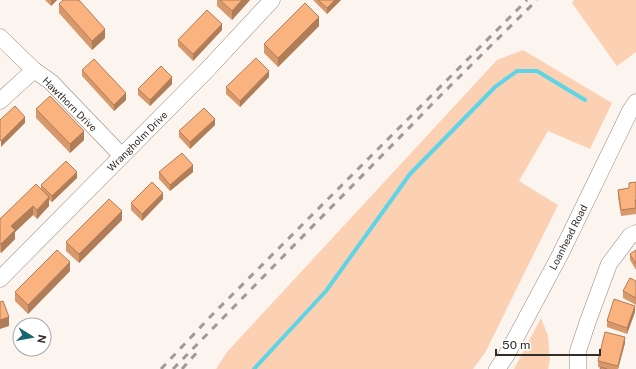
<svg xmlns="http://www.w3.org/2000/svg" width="636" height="369" font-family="'Public Sans',sans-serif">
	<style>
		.green { fill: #fcd1b3 }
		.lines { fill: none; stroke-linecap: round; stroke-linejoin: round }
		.stream { stroke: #5ed4e6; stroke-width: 4 }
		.street-casing { stroke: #99877b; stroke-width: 17 }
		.street { stroke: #fff; stroke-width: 16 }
		.rail { stroke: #a19994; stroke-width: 3; stroke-dasharray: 7 7; stroke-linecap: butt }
		.wall { fill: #d7996c }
		.shaded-wall { fill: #af7d58 }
		.building { fill: #fab27e; stroke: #af7d58 }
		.labels { text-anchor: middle; stroke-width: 3; stroke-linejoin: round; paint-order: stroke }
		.street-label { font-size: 10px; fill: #342d28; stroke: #fff }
	</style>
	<rect width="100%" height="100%" fill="#fcf4ef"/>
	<g class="green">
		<path d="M574 0H636V52L617 66 572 3Z"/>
		<path d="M523 50 612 103 590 149 548 131 519 181 558 205 485 353 473 369H216L227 352 497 60Z"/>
		<path d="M541 318 548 336 550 360 548 369H514Z"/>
	</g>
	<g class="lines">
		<path class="stream" d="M254 369 326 291 410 174 495 87 517 71H537L585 100"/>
		<g class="street-casing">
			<g id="street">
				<path d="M0 37 34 70 51 82 122 156"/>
				<path d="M0 101 34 70"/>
				<path d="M0 279 207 70 272 0"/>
				<path d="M497 369 506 356 560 255 630 111 636 102"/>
				<path d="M578 369V351L588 321 609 264 630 236 636 233"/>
			</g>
		</g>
		<use href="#street" class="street"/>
		<g class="rail">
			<path d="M161 369 211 316 527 0"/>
			<path d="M173 369 445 91 537 0"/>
			<path d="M182 369 200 349"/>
		</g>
	</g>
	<g class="wall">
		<path d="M45 0H57L51 6Z"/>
		<path d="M217 0H250L232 20 217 6Z"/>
		<path d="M313 0H341L327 14Z"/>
		<path d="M59 4 105 38 92 50 59 13Z"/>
		<path d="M319 26 278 67 264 53V44Z"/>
		<path d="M222 30 193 61 178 46V40Z"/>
		<path d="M82 70 126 100 114 111 82 76Z"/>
		<path d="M269 77 240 107 226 94V87Z"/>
		<path d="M172 84 150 106 138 95V89Z"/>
		<path d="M36 109 84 140 70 153 36 118Z"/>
		<path d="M215 125 190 149 179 137V131Z"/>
		<path d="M159 172H193L170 191 159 179Z"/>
		<path d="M77 178 52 202 49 200V206L37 219 33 215 15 232V239L1 253 0 252V219L41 189V185Z"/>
		<path d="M636 182V214L621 216 618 197V190L629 189V183Z"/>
		<path d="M163 199 142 221 131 210V203Z"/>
		<path d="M122 220 79 263 66 251V242Z"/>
		<path d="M636 250V270L630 260V254Z"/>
		<path d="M70 271 28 314 15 301V292Z"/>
		<path d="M636 281V305L623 298V291Z"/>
		<path d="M635 312 627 334 607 327V321Z"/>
		<path d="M625 343 618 369H600L601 368 598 367V361Z"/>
	</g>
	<g class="shaded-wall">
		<path d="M51 0H57L51 6Z"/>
		<path d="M242 0H250L232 20V11Z"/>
		<path d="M335 0H341L327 14V8Z"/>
		<path d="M319 17V26L278 67V58Z"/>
		<path d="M222 24V30L193 61V54Z"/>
		<path d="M105 29V38L92 50V41Z"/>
		<path d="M269 71V77L240 107V101Z"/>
		<path d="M172 77V84L150 106V100Z"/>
		<path d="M126 93V100L114 111V105Z"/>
		<path d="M25 117V123L1 147V141Z"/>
		<path d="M215 119V125L190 149V142Z"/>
		<path d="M84 131V140L70 153V144Z"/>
		<path d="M193 165V172L170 191V185Z"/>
		<path d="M77 172V178L52 202V196Z"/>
		<path d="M163 193V199L142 221V214Z"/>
		<path d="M49 197V206L37 219V210Z"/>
		<path d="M33 206V215L15 232V239L1 253V244L11 226Z"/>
		<path d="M122 211V220L79 263V254Z"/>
		<path d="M70 262V271L28 314V305Z"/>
		<path d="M635 306V312L627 334V328Z"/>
		<path d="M9 317V326L0 329V320Z"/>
		<path d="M625 337V343L618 369V366Z"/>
	</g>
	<g class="building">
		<path d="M63 0H79L105 29 92 41 59 4Z"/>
		<path d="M220 0H242L232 11Z"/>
		<path d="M318 0H335L327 8Z"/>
		<path d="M305 3 319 17 278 58 264 44Z"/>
		<path d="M207 10 222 24 193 54 178 40Z"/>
		<path d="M256 58 269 71 240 101 226 87Z"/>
		<path d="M94 59 126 93 114 105 82 70Z"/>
		<path d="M161 66 172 77 150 100 138 89Z"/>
		<path d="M50 96 84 131 70 144 36 109Z"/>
		<path d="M15 106 25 117 1 141 0 140V120Z"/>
		<path d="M204 108 215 119 190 142 179 131Z"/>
		<path d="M182 153 193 165 170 185 159 172Z"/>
		<path d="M66 161 77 172 52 196 41 185Z"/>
		<path d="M152 182 163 193 142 214 131 203Z"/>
		<path d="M636 182V200H635L636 208 621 210 618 190 629 188V183Z"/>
		<path d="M36 184 49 197 37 210 33 206 11 226 15 230 1 244 0 243V219Z"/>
		<path d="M109 199 122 211 79 254 66 242Z"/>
		<path d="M57 250 70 262 28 305 15 292Z"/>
		<path d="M636 250V264L630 254Z"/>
		<path d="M630 278 636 281V298L623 291Z"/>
		<path d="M614 299 635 306 627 328 607 321Z"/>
		<path d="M3 301 9 317 0 320V302Z"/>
		<path d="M605 332 625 337 618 366 598 361Z"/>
		<path d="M601 367 607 369H600Z"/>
	</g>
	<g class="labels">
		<g class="street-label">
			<text transform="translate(70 104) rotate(45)" y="4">Hawthorn Drive</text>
			<text transform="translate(137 141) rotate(-45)" y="4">Wrangholm Drive</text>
			<text transform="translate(568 237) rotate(-63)" y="4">Loanhead Road</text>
		</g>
	</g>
	<g transform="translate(32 337) rotate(101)"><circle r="19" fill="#ffffff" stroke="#aeaba9"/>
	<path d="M0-3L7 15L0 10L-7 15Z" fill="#1a6670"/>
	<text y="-6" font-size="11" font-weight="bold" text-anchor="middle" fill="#342d28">N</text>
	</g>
	<path d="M496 349v6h104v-6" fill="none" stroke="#342d28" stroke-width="2"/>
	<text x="502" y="349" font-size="12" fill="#342d28" stroke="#ffffff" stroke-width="3" paint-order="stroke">50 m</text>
</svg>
